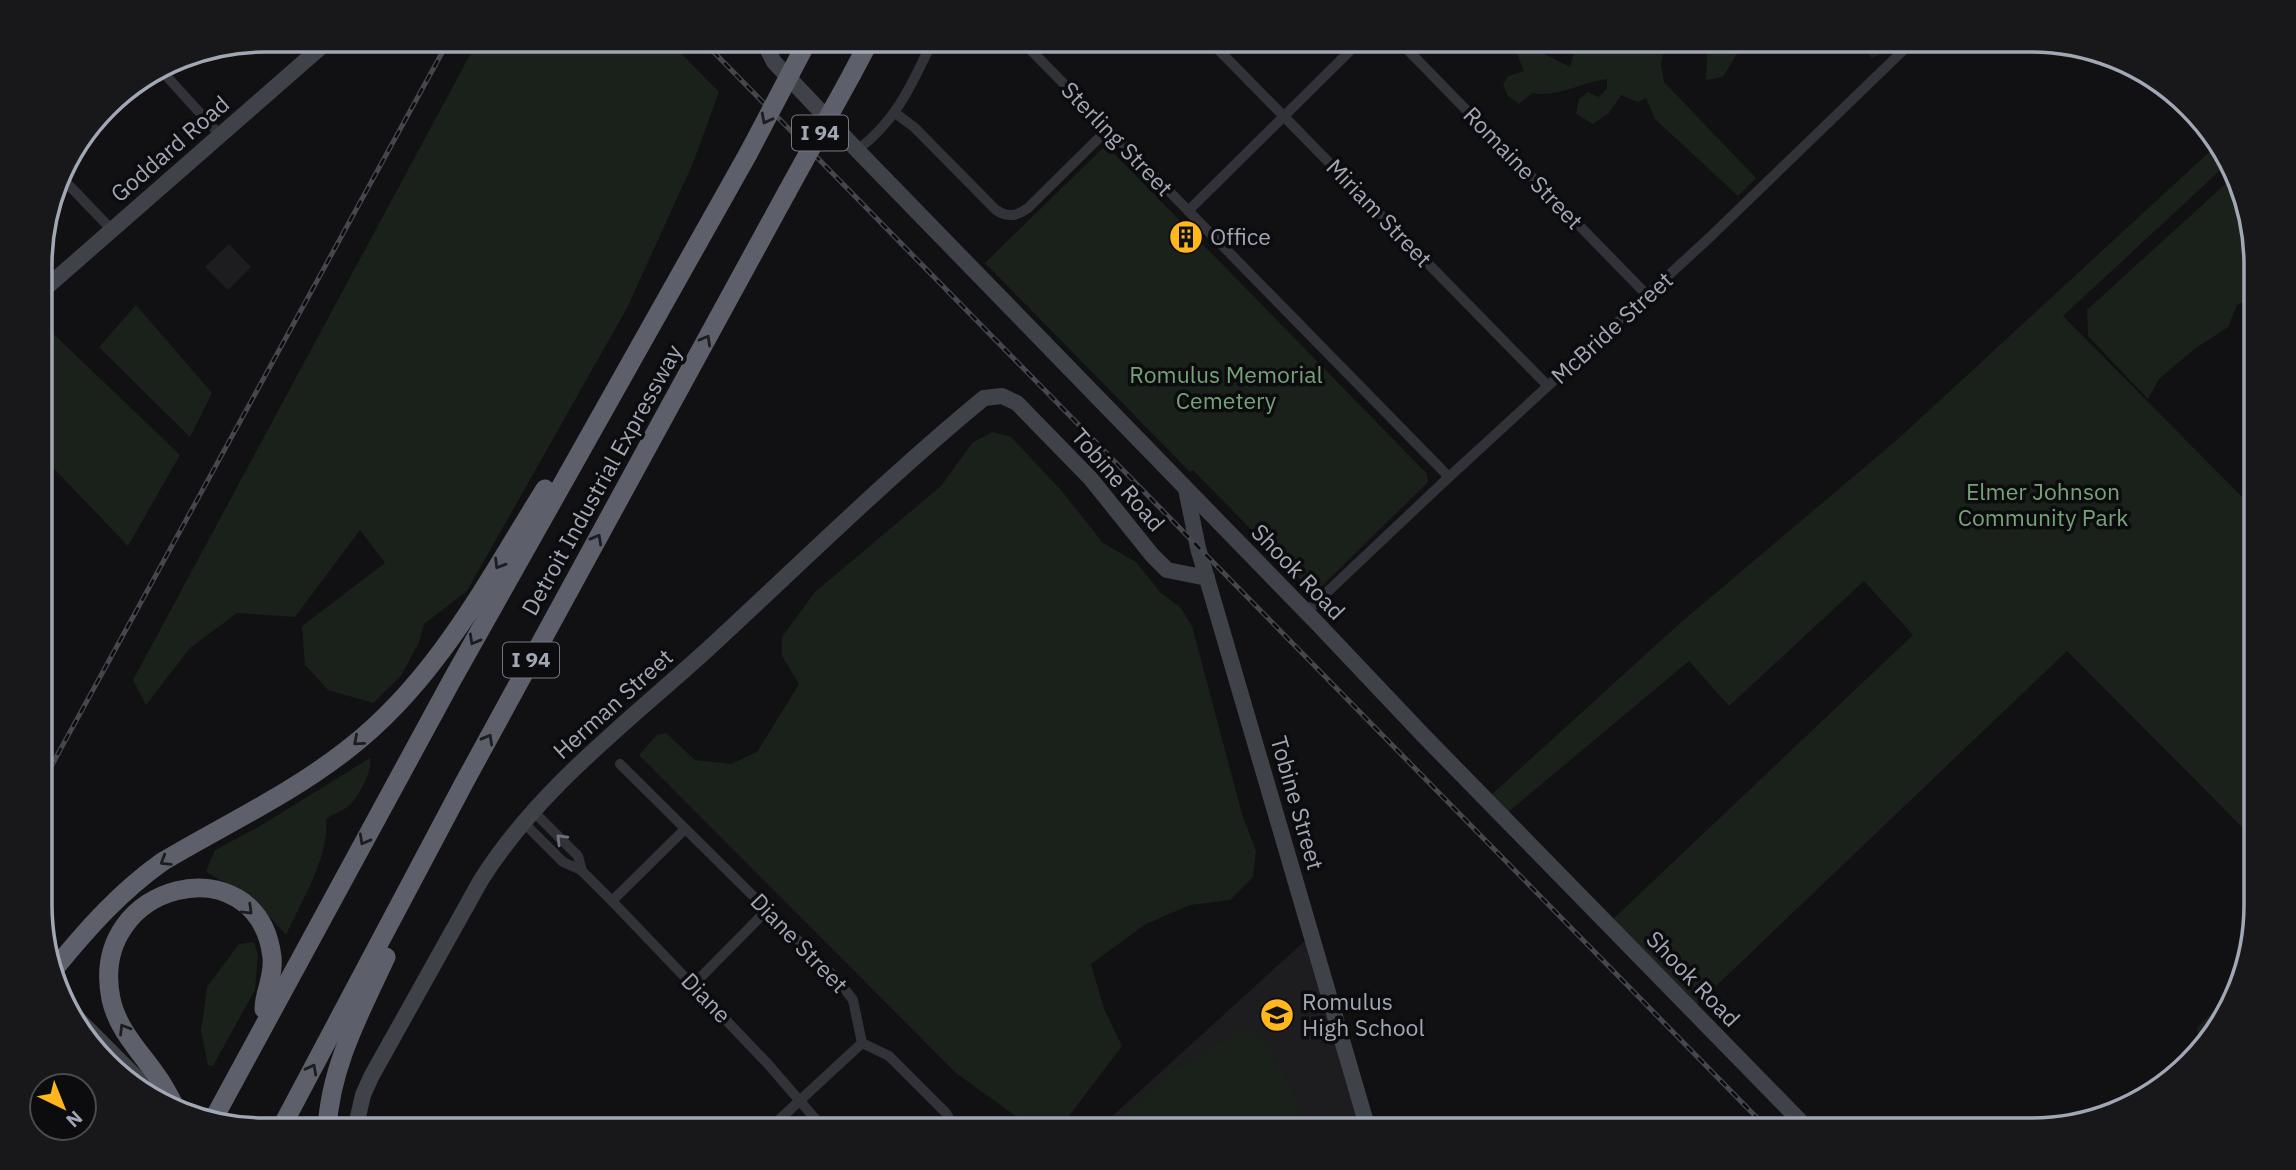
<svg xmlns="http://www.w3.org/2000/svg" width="2296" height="1170" font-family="'IBM Plex Sans',sans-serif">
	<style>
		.built { fill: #1d1d20 }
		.green { fill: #19211a }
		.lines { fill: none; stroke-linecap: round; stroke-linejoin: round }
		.street { stroke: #323338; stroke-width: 10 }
		.secondary { stroke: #404249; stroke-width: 16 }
		.highway { stroke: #5d606a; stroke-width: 19 }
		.rail-casing { stroke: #45474e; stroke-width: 5 }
		.rail { stroke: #0c0c0e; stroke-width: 2.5; stroke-dasharray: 8; stroke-linecap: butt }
		.highway-bridge { stroke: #5d606a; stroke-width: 19 }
		.oneway { stroke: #1c1d20 }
		.oneway2 { stroke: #6f737d }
		.labels { text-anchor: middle; stroke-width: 7; stroke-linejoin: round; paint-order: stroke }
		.shield { fill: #0c0c0e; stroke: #747883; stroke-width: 2 }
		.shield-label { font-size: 21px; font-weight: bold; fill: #a1a7b5 }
		.street-label { font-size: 23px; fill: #a1a7b5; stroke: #0c0c0e }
		.poi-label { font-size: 23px; fill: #a1a7b5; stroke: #0c0c0e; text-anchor: start }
		.park-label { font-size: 23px; fill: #76a279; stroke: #0c0c0e }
		.rim { fill: none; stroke: #a1a7b5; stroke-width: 3.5 }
	</style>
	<rect width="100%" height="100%" fill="#111113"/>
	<g class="built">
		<path d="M229 244 251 267 228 290 205 267Z"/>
		<path d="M1308 938 1363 1129 1097 1130Z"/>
	</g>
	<g class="green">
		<path d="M478 40H668L719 92 693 163 627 308 467 591 424 624 419 642 401 676 373 703 328 690 305 665 302 626 385 563 360 530 295 617 237 613 190 648 146 705 133 680Z"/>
		<path d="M1586 40H1665L1661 65 1664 82 1756 178 1738 196 1655 119 1646 98 1638 102 1621 95 1609 113 1593 124 1576 114 1579 99 1588 92 1599 97 1607 88V79C1582 82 1558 98 1532 93L1519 104 1508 96 1503 85 1508 76 1524 71 1517 54 1531 47 1570 67 1575 48Z"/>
		<path d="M1708 40H1754L1751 48 1736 55 1723 77 1706 80Z"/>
		<path d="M1859 40H1890L1894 48 1872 58Z"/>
		<path d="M2219 143 2227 164 2063 316 2255 510V814L2242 827 2067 651 1695 1006 1611 921 1913 635 1864 581 1729 706 1689 661 1507 813 1490 796 1679 624 1898 439Z"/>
		<path d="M1106 145 1427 474 1428 482 1314 594 1193 470 1190 472 985 263Z"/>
		<path d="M2232 178 2254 236V304L2248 299 2237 305 2228 327 2193 350 2159 379 2148 399 2088 336 2087 310Z"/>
		<path d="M136 305 212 393 190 437 99 347Z"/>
		<path d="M41 322 180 455 128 546 41 455Z"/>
		<path d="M992 432 1011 437 1060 489 1103 543 1136 562 1160 592 1181 608 1192 626 1242 814 1256 851 1253 877 1230 900 1190 905 1146 924 1091 964 1104 1009 1122 1046 1069 1116 1017 1117 956 1073 639 755 657 735 666 733 695 760 731 764 757 752 799 684 782 656V637L815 592 941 486 972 443Z"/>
		<path d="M370 758C373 771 357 801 346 808 339 812 333 814 326 819 330 856 301 902 286 935 272 919 259 903 241 891 229 883 217 880 206 871L215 850 260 826Z"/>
		<path d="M254 942 258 955 255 990 213 1066 208 1065 201 1031 207 987 239 944Z"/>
		<path d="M2236 989 2233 1004 2199 1042 2197 1028Z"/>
		<path d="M1242 1029 1261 1035 1291 1087 1306 1129 1134 1130 1124 1113 1168 1074Z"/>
	</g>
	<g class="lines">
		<g class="street">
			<path d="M1021 40 1449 477"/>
			<path d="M1209 40 1548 386"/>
			<path d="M1398 40 1648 296"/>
			<path d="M160 69 220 135"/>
			<path d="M895 113 914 127 996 210C1008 218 1017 216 1028 208L1108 129"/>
			<path d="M857 150C896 122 913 82 933 40"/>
			<path d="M61 177 112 230"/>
			<path d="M1188 211 1361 40"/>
			<path d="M1306 612 1449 477 1708 239 1914 40"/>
			<path d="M620 764 838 980 853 1000 862 1043 889 1056 946 1113 956 1130"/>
			<path d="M533 811 578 856 582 871"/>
			<path d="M523 822 563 862 581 870 612 901 767 1063 825 1130"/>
			<path d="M612 901 685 829"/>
			<path d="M693 985 767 910"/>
			<path d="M768 1130 862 1043"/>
		</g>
		<g class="secondary">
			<path d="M763 40 774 62 857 150 1316 622 1423 735 1808 1129"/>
			<path d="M41 292 329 40"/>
			<path d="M1186 489 1198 548 1368 1129"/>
			<path d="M76 1017 164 1105"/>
			<path d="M355 1130 363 1095 371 1077 481 880C539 788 628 722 708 649 799 565 888 477 984 398L1002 396 1017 403 1091 479 1152 555 1167 570 1207 578"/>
		</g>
		<g class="highway">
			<path d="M852 74 870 40"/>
			<path d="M56 967C88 928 120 892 162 862 224 825 291 794 348 749 436 681 487 582 545 489"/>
			<path d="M176 1109C172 1101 168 1093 163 1085 146 1057 118 1033 111 999 87 881 258 842 272 957 274 978 264 992 264 1009"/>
			<path d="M214 1118 452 680 748 154"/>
			<path d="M280 1130 464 783 787 192"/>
			<path d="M327 1130C330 1067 360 1013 386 957"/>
		</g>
		<g class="rail-casing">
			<g id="rail">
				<path d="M702 40 1768 1129"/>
				<path d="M42 783 449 40"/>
			</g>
		</g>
		<use href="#rail" class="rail"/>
		<g class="highway-bridge">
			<path d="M748 154 808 40"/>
			<path d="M787 192 852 74"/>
		</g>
	</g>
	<defs><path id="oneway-chevron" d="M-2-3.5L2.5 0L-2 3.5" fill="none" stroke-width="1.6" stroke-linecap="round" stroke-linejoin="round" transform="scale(1.75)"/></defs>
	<g class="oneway">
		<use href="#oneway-chevron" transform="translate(766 119) rotate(118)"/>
		<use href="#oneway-chevron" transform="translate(706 340) rotate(-61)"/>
		<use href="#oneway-chevron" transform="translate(597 539) rotate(-61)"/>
		<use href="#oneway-chevron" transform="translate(499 564) rotate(121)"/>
		<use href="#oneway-chevron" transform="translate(474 640) rotate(119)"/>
		<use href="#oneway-chevron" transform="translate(488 739) rotate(-61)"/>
		<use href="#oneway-chevron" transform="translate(358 741) rotate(139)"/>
		<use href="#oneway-chevron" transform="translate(364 840) rotate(119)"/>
		<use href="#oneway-chevron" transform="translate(165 861) rotate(148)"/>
		<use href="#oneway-chevron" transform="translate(248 910) rotate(44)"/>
		<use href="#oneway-chevron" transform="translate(124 1029) rotate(-121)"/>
		<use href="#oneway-chevron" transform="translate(312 1069) rotate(-62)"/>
	</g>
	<use class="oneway2" href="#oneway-chevron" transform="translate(561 839) rotate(-135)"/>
	<defs>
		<g id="building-disc" transform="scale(1.75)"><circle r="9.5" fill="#ffb71d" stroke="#0c0c0e"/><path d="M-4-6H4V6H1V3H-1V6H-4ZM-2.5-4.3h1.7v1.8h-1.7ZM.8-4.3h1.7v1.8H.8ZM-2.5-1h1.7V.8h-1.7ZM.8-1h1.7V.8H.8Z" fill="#111"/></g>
		<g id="school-disc" transform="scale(1.75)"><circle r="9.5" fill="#ffb71d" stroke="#0c0c0e"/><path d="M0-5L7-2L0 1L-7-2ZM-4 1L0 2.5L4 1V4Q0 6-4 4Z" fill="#111"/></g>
	</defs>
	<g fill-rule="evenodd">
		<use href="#building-disc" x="1186" y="237"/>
		<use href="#school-disc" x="1277" y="1015"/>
	</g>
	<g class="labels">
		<g class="shield">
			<rect x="792" y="115.5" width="56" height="35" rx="5"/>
			<rect x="503" y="642.5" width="56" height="35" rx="5"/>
		</g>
		<g class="shield-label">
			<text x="820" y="140">I 94</text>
			<text x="531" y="667">I 94</text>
		</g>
		<g class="street-label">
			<text transform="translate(1117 139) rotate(46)" y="8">Sterling Street</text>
			<text transform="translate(170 149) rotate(-41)" y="8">Goddard Road</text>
			<text transform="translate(1523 168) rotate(46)" y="8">Romaine Street</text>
			<text transform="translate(1379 213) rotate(46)" y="8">Miriam Street</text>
			<text transform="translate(1612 328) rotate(-42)" y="8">McBride Street</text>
			<text transform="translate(602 480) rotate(-61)" y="8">Detroit Industrial Expressway</text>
			<text transform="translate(1118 480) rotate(49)" y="8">Tobine Road</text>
			<text transform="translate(1298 572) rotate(46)" y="8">Shook Road</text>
			<text transform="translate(613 704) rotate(-42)" y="8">Herman Street</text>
			<text transform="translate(1297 803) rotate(74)" y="8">Tobine Street</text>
			<text transform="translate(799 943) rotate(46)" y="8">Diane Street</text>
			<text transform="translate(1693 979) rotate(46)" y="8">Shook Road</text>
			<text transform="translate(706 998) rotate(46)" y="8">Diane</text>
		</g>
		<g class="poi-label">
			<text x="1210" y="245">Office</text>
			<text x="1302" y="1010">Romulus<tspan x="1302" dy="26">High School</tspan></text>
		</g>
		<g class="park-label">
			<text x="1226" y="383">Romulus Memorial<tspan x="1226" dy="26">Cemetery</tspan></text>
			<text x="2043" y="500">Elmer Johnson<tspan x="2043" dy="26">Community Park</tspan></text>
		</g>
	</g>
	<path d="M0 0H2296V1170H0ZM265 52H2031A213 213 0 0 1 2244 265V905A213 213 0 0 1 2031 1118H265A213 213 0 0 1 52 905V265A213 213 0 0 1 265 52Z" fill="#18181b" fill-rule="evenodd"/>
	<path class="rim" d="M265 52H2031A213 213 0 0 1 2244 265V905A213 213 0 0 1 2031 1118H265A213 213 0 0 1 52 905V265A213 213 0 0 1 265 52Z"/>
	<g transform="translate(63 1107) rotate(137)"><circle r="33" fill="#0c0c0e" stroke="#484a51" stroke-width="2"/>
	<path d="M0-5L12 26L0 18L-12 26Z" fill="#ffb71d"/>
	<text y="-10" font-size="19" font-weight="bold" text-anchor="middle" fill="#a1a7b5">N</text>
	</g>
</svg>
